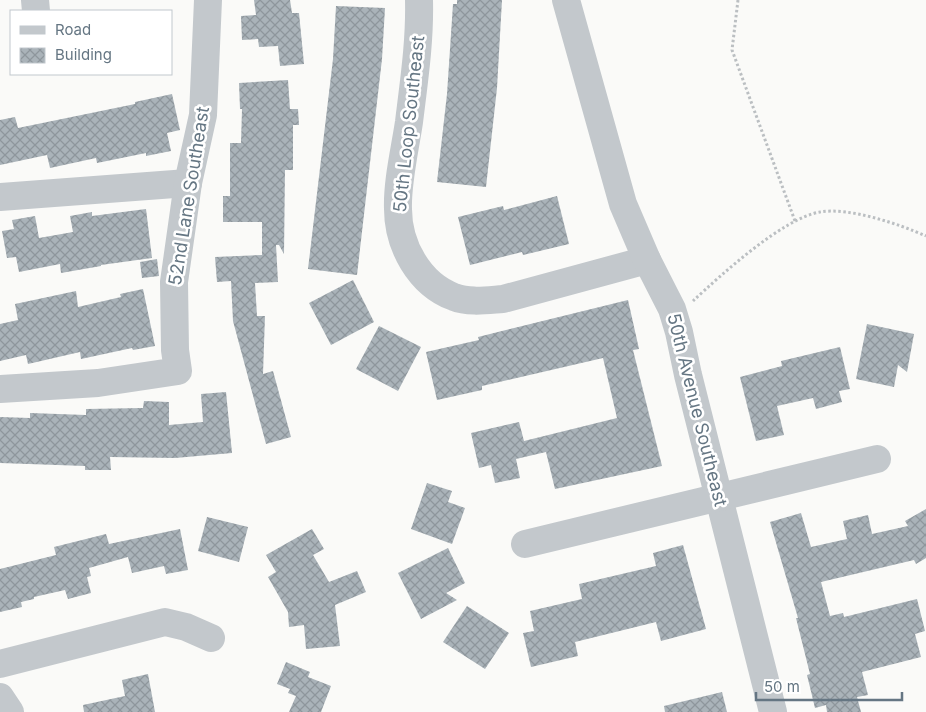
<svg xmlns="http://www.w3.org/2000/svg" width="926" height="712" font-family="Inter,sans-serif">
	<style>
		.building { fill: url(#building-cross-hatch) }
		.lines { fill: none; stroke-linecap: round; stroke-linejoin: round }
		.path { stroke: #bbbfc2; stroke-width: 3; stroke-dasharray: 2.5 2.5; stroke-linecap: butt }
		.minor { stroke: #c3c8cc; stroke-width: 28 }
		.labels { text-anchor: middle; stroke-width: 5; stroke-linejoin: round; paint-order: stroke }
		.street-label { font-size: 18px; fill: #657683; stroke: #fff }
	</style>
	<defs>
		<pattern id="building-cross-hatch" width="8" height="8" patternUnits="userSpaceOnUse" patternTransform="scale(1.25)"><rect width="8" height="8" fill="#aab3b9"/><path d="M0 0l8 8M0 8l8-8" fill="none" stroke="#8e969c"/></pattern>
	</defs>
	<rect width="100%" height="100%" fill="#fafaf8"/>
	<g class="building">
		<path d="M254 0H290L292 13H299L304 64 280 66 278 46 259 47 258 39 242 40 241 16 256 15Z"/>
		<path d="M457 0H502L497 88 486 187 437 182 447 94 453 4H457Z"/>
		<path d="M336 6 385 8 382 59 357 275 308 269 333 59Z"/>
		<path d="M288 80 290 109H298L299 125H293V170H285L284 254 279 245H276L278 282 255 283 257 316H265L263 374 273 371 291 437 266 444 233 321 231 281 217 282 215 257 262 255V222H223V196H230V143H241L242 109H240L239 83Z"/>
		<path d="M172 94 180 130 167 133 171 151 146 156V153L97 163 96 158 50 168 47 155 0 165V120L15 117 18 128 135 104V102Z"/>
		<path d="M557 196 569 244 523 255 522 252 470 265 458 217 503 206 504 210Z"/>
		<path d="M146 209 152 258 101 265V266L61 273 60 264 19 272 16 257 7 258 2 231 14 229 12 220 35 216 39 238 73 232 70 216 92 212V216Z"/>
		<path d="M157 259 159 276 142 278 140 262Z"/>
		<path d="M353 280 374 322 331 345 309 303Z"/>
		<path d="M143 289 155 346 133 350 132 348 81 359 80 352 28 364 26 355 0 361V324L18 320 15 304 76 291 78 307 121 297 120 294Z"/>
		<path d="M628 300 639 349 633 350 662 466 555 489 546 452 516 459 520 478 495 483 491 465 479 468 471 433 519 422 524 441 617 418 603 358 482 386V390L437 400 426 352 479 340 478 337Z"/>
		<path d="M867 324 914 334 907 372 898 365 894 387 856 379Z"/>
		<path d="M379 326 421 347 398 391 356 369Z"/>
		<path d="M840 347 850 389 839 391 842 402 816 409 813 398 777 406 784 435 756 441 740 377 782 366 781 361Z"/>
		<path d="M226 392 232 453 175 458 110 457 111 470H85V466L0 463V417L30 418V413L86 415V409L143 408 144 401 169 402V425L203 422 201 394Z"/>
		<path d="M427 483 452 491 448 502 465 508 452 544 411 529Z"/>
		<path d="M926 509V558L916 564 914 560 821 582 830 616 843 613 844 617 917 599 925 631 915 634 921 657 862 672 868 695 857 697 861 712H827L826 705 815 708 807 675 810 674 796 618H798L770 522 801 513 811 547 847 539 843 521 868 515 872 534 908 526 905 521Z"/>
		<path d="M207 517 248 527 239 562 198 551Z"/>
		<path d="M180 529 188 570 166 574 164 566 132 573 128 557 89 568 91 576 87 577 91 593 68 599 65 590 34 597V599L21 602 22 607 0 612V569L56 555 54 547 106 534 109 544Z"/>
		<path d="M312 529 324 549 313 555 329 582 357 571 366 592 335 605 340 646 306 649 304 625 289 627 288 612 268 577 276 572 266 555Z"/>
		<path d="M683 545 706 629 661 641 656 622 575 642 578 656 531 667 523 633 534 631 530 611 582 599 579 584 656 566 653 553Z"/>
		<path d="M448 548 465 583 446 593 457 600 421 619 398 573Z"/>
		<path d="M467 606 509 633 485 669 443 642Z"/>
		<path d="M286 662 310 672 308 677 331 686 321 712H289L296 696 288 693 290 689 277 684Z"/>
		<path d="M148 674 155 712H84L83 705 125 696 122 680Z"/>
		<path d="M722 692 727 712H665L664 706Z"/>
	</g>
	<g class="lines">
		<g class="path">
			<path d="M738 0 732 50 795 221"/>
			<path d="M693 301C721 275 783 218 820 212 849 207 899 224 926 236"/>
		</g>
		<g class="minor">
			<path d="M35 0 36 11"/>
			<path d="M419 0C420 41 414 81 409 122 405 149 397 182 398 209 398 245 419 284 454 297 469 303 488 300 503 299L647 260"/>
			<path d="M566 0 623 204 647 260 672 309 679 332 688 375 773 712"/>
			<path d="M0 197 188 183"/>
			<path d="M0 389 98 383 178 371 175 350 174 282 188 183 203 115 208 0"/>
			<path d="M525 544 877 459"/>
			<path d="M0 664 165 622 186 627 211 638"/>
			<path d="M0 697 10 712"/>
		</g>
	</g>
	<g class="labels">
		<g class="street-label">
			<text transform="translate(409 124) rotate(-84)" y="6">50th Loop Southeast</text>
			<text transform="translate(189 196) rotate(-81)" y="6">52nd Lane Southeast</text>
			<text transform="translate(697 410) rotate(76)" y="6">50th Avenue Southeast</text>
		</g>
	</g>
	<rect x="10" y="10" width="162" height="65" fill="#ffffff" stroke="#c1c8cd"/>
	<rect x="20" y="26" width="25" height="8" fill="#c3c8cc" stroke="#c1c8cd"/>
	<text x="55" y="35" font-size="15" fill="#657683">Road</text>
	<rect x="20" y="48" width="25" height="15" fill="url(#building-cross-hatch)" stroke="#c1c8cd"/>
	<text x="55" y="60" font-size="15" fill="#657683">Building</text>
	<path d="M756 692v8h146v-8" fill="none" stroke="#657683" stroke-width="2.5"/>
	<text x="764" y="692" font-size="15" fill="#657683" stroke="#ffffff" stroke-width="4" paint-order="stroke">50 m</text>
</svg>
